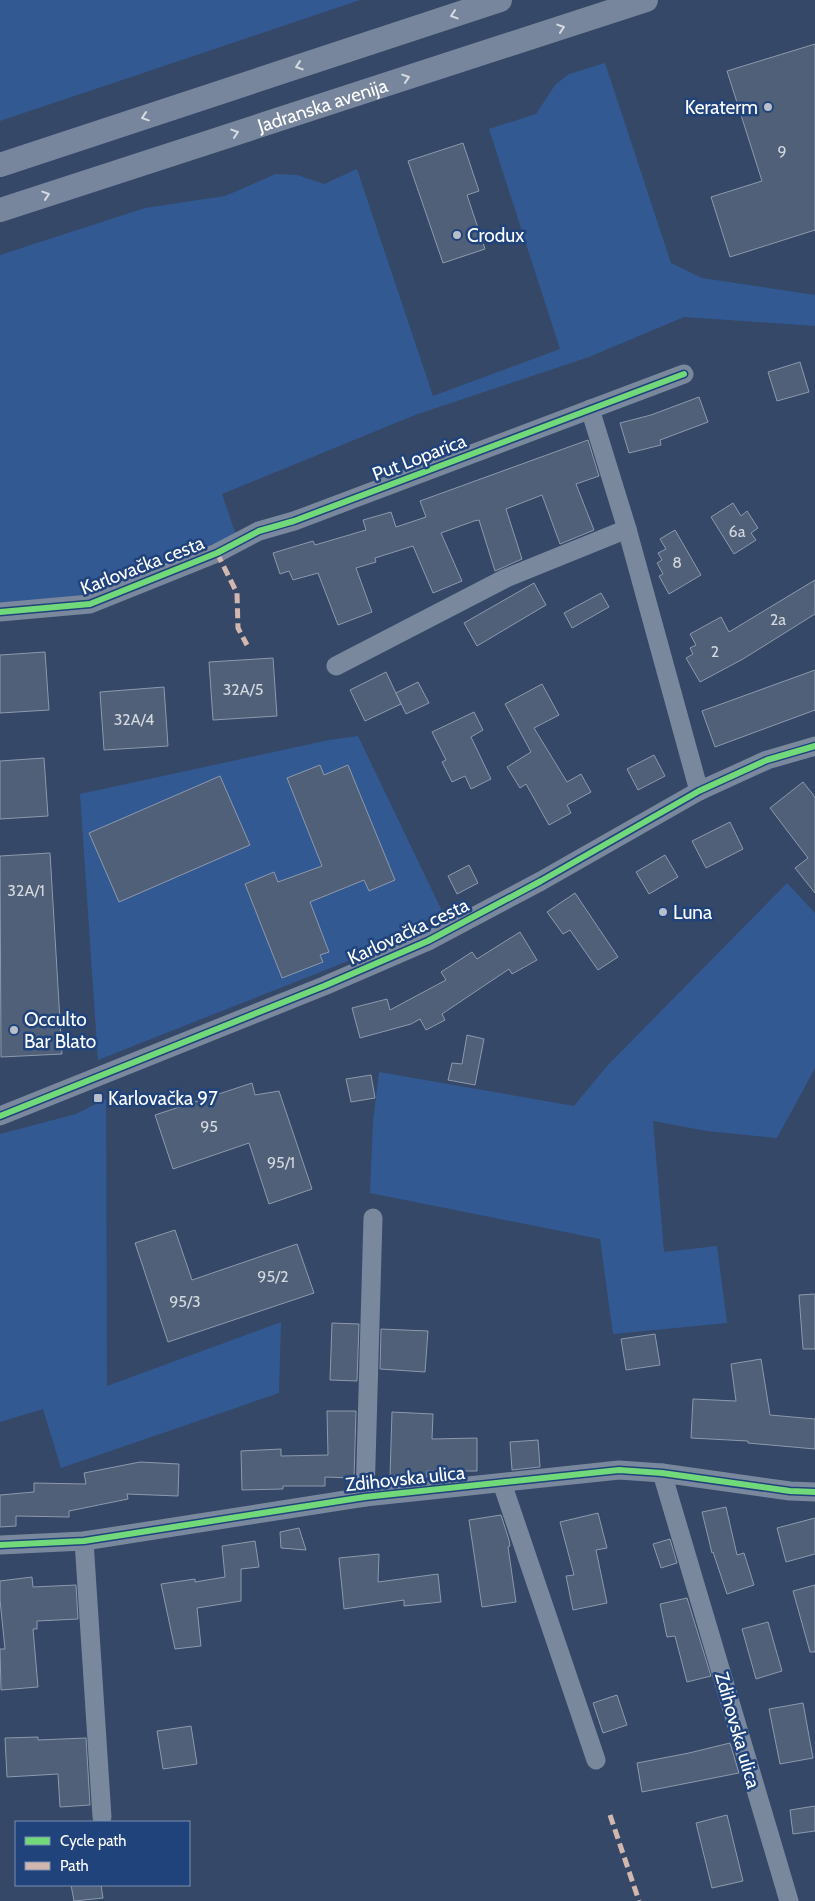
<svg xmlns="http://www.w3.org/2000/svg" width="815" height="1901" font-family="Cabin,sans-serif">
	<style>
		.green { fill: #335993 }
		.building { fill: #506079; stroke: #8d99ad }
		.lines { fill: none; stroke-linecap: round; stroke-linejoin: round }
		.minor { stroke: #7a889e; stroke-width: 19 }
		.major { stroke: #78869d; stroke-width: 24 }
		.quiet { stroke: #d1b7ad; stroke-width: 5; stroke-dasharray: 10 5; stroke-linecap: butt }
		.cycleway-casing { stroke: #20437c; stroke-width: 9 }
		.cycleway { stroke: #71d979; stroke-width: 6 }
		.oneway { stroke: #d6dbe2 }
		.poi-dot { fill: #b8bfca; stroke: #20437c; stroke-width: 2 }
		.labels { text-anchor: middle; stroke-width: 5; stroke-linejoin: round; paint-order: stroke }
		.number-label { font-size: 16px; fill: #d3d7de }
		.street-label { font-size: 19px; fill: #fff; stroke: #20437c }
		.poi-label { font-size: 19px; fill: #fff; stroke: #20437c; text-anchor: start }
	</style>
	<rect width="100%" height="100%" fill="#354867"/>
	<g class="green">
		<path d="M0 0H360L0 121Z"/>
		<path d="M605 63 671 263 702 278 815 295V326L684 317 589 357 415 415 222 494 236 535 115 587 73 597 0 604V255L145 208 225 196 276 174 297 175 324 184 357 169 433 396 560 349 489 129 536 114 555 85 569 74Z"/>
		<path d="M358 736 442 911 376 950 98 1060 80 794 329 740Z"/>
		<path d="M787 883 815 913V1068L777 1138 707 1131 653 1121 664 1252 717 1246 727 1323 613 1334 600 1239 370 1193 373 1122 379 1072 574 1106 607 1066Z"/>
		<path d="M106 1099 107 1386 281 1322 279 1393 61 1468 43 1409 0 1422V1134L76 1114Z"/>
	</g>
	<g class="building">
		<path d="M815 44V230L730 257 711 197 762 181 727 71Z"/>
		<path d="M463 143 479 191 467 195 485 249 443 263 408 161Z"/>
		<path d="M800 362 809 392 777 401 768 372Z"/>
		<path d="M699 397 708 422 660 440 661 445 629 453 620 423 651 415Z"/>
		<path d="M588 440 599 476 576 484 594 530 560 544 542 495 506 509 522 559 495 571 479 520 474 521 441 533 462 581 433 593 413 546 375 558 376 562 356 568 372 612 338 625 318 573 293 580 289 571 280 574 273 553 313 541 315 545 366 530 363 520 391 512 396 527 426 517 420 501Z"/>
		<path d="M733 503 741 516 747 511 758 528 751 533 756 540 734 554 711 517Z"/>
		<path d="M675 530 701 575 669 594 659 576 663 574 657 563 662 560 658 553 666 549 660 539Z"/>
		<path d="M815 580V614L743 659 700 682 686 658 693 654 690 648 696 645 690 634 721 617 729 632Z"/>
		<path d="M534 583 546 605 477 646 464 623Z"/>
		<path d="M601 593 609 607 572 628 564 613Z"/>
		<path d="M45 652 49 710 0 713V655Z"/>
		<path d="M273 658 277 716 213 720 209 662Z"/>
		<path d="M815 670V710L715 747 702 711Z"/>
		<path d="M386 672 401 704 365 721 350 690Z"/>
		<path d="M418 682 429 703 406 714 396 693Z"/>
		<path d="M542 684 559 715 534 728 567 782 581 774 591 792 567 805 571 813 549 825 526 784 520 788 507 767 531 752 505 704Z"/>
		<path d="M164 687 168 746 104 750 100 692Z"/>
		<path d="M474 712 483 730 471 737 491 779 471 789 465 776 452 782 442 762 446 760 432 732Z"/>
		<path d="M654 755 665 776 638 790 627 769Z"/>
		<path d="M44 758 48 816 0 819V761Z"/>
		<path d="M320 765 324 775 348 765 395 880 369 891 364 880 310 902 329 952 320 955 323 962 282 978 245 884 274 872 278 882 322 866 287 778Z"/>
		<path d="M220 776 250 845 119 902 89 833Z"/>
		<path d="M803 782 815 797V893L795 868 808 858 770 808Z"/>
		<path d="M730 822 743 849 706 868 692 841Z"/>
		<path d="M50 853 62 1054 1 1057 0 856Z"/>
		<path d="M665 855 678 877 649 894 636 872Z"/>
		<path d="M469 865 478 883 457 894 448 876Z"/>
		<path d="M575 893 618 957 598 970 570 930 563 934 547 912Z"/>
		<path d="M520 932 537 960 512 974 509 969 442 1014 445 1020 426 1030 420 1019 411 1024 360 1038 352 1008 387 999 390 1010 446 980 441 972 472 952 477 959Z"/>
		<path d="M467 1035 484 1039 475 1085 448 1080 452 1063 462 1064Z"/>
		<path d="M371 1075 375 1098 351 1102 346 1079Z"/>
		<path d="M252 1083 255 1095 279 1091 312 1189 269 1204 249 1143 173 1169 155 1115Z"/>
		<path d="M175 1230 192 1280 297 1244 314 1293 168 1342 135 1243Z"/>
		<path d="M815 1294V1349H803L799 1295Z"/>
		<path d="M332 1323 359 1324 357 1381 330 1380Z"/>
		<path d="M381 1329 428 1331 425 1372 380 1369Z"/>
		<path d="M655 1334 660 1365 626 1370 621 1339Z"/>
		<path d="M761 1359 770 1415 815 1419V1449L748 1443V1441L691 1438 693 1399 736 1401 731 1364Z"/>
		<path d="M327 1411H356L354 1478 325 1477V1486H283V1489L242 1490 241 1451 281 1449V1456L328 1455Z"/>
		<path d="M392 1412 433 1414 432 1439 477 1438V1471H427V1477L390 1476Z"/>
		<path d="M538 1440 540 1467 512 1470 510 1442Z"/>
		<path d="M140 1462 179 1464 178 1496 127 1494 128 1499 69 1511V1517L16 1516V1526L0 1527V1495L34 1492V1483L86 1484 84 1473Z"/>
		<path d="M726 1507 737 1555 744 1553 754 1585 727 1594 713 1552 712 1553 702 1512Z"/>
		<path d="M598 1513 607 1548 596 1550 607 1603 573 1610 566 1576 574 1575 560 1522Z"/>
		<path d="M501 1515 509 1540 510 1546 508 1547 516 1602 482 1607 469 1520Z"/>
		<path d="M815 1518V1554L786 1562 777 1528Z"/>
		<path d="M299 1528 306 1550 281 1548 280 1532Z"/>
		<path d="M670 1539 677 1563 661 1568 653 1544Z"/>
		<path d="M255 1541 259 1567 241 1569V1601L197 1608 201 1646 175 1649 161 1584 195 1579V1582L225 1577 222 1546Z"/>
		<path d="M379 1554 378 1582 438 1574 441 1602 404 1606V1600L344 1609 339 1558Z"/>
		<path d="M32 1577 33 1587 76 1585 78 1619 37 1621V1629H33L38 1687 1 1690 0 1649H5L0 1600V1581Z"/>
		<path d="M815 1585V1652H810L793 1591Z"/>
		<path d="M687 1598 711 1676 687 1682 675 1636 667 1637 660 1604Z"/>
		<path d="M768 1622 782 1671 756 1679 742 1629Z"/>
		<path d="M617 1695 627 1725 603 1733 593 1703Z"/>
		<path d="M803 1703 813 1758 780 1764 769 1709Z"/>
		<path d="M191 1726 197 1764 163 1769 157 1731Z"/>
		<path d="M38 1737V1740L86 1738 90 1805 60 1807 58 1774 7 1777 5 1738Z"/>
		<path d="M730 1743 739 1773 642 1792 637 1763 689 1753Z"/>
		<path d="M815 1806V1831L793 1834 790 1810Z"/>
		<path d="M727 1815 743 1881 712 1888 696 1823Z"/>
		<path d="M71 1885H101L103 1898 74 1901Z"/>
	</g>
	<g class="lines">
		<g class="minor">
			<path d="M590 409 627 529 699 791"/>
			<path d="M0 612 90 604 217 553 259 531 294 521 684 374"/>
			<path d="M336 666 506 578 627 529"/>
			<path d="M0 1116 324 986 428 941 541 881 699 791 767 760 815 746"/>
			<path d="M662 1473 789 1901"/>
			<path d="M502 1483 596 1760"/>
			<path d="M365 1497 373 1218"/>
			<path d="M84 1541 102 1817"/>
			<path d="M0 1545 84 1541 365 1497 619 1470 662 1473 790 1491 815 1492"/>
		</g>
		<g class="major">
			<path d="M0 165 500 0"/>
			<path id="s1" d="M0 210 646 0"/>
		</g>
		<g class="quiet">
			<path d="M217 553 237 593 238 628 247 645"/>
			<path d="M610 1815 639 1901"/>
		</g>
		<g class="cycleway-casing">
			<g id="cycleway">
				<path d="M0 612 90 604 217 553 259 531 294 521 684 374"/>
				<path d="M0 1116 324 986 428 941 541 881 699 791 767 760 815 746"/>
				<path d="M0 1545 84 1541 365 1497 619 1470 662 1473 790 1491 815 1492"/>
			</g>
		</g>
		<use href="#cycleway" class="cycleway"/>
	</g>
	<defs><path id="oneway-chevron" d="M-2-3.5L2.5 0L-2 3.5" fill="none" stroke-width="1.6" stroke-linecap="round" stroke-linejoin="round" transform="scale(1.25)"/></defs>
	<g class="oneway">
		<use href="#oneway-chevron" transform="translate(454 15) rotate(162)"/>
		<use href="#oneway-chevron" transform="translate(561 28) rotate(-18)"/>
		<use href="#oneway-chevron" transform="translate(299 66) rotate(162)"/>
		<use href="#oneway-chevron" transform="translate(406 78) rotate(-18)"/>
		<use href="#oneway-chevron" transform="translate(145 117) rotate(162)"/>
		<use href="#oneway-chevron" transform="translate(235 133) rotate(-18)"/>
		<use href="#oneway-chevron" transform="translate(46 195) rotate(-18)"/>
	</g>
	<g class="poi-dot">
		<circle cx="768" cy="107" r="5"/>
		<circle cx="457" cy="235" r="5"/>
		<circle cx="663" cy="912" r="5"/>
		<circle cx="14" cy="1030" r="5"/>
		<rect x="93" y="1093" width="10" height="10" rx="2.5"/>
	</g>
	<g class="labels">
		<g class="number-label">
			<text x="782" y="157">9</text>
			<text x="737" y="537">6a</text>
			<text x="677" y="568">8</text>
			<text x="778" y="625">2a</text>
			<text x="715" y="657">2</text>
			<text x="243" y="695">32A/5</text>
			<text x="134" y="725">32A/4</text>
			<text x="26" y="896">32A/1</text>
			<text x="209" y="1132">95</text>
			<text x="281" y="1168">95/1</text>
			<text x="273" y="1282">95/2</text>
			<text x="185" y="1307">95/3</text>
		</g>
		<g class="street-label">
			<text dy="7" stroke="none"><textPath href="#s1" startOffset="339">Jadranska avenija</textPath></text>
			<text transform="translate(419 457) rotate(-21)" y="7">Put Loparica</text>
			<text transform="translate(142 565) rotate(-21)" y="7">Karlovačka cesta</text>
			<text transform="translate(408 931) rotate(-25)" y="7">Karlovačka cesta</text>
			<text transform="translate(405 1478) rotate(-6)" y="7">Zdihovska ulica</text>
			<text transform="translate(738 1730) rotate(74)" y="7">Zdihovska ulica</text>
		</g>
		<g class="poi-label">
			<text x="758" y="114" text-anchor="end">Keraterm</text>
			<text x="467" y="242">Crodux</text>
			<text x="673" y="919">Luna</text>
			<text x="24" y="1026">Occulto<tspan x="24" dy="22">Bar Blato</tspan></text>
			<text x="108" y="1105">Karlovačka 97</text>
		</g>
	</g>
	<rect x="15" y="1821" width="175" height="65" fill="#20437c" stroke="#798eb0"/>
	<rect x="25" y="1837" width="25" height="8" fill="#71d979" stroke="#798eb0"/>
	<text x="60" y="1846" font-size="15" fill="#ffffff">Cycle path</text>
	<rect x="25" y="1862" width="25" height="8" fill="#d1b7ad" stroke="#798eb0"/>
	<text x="60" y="1871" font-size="15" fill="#ffffff">Path</text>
</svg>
